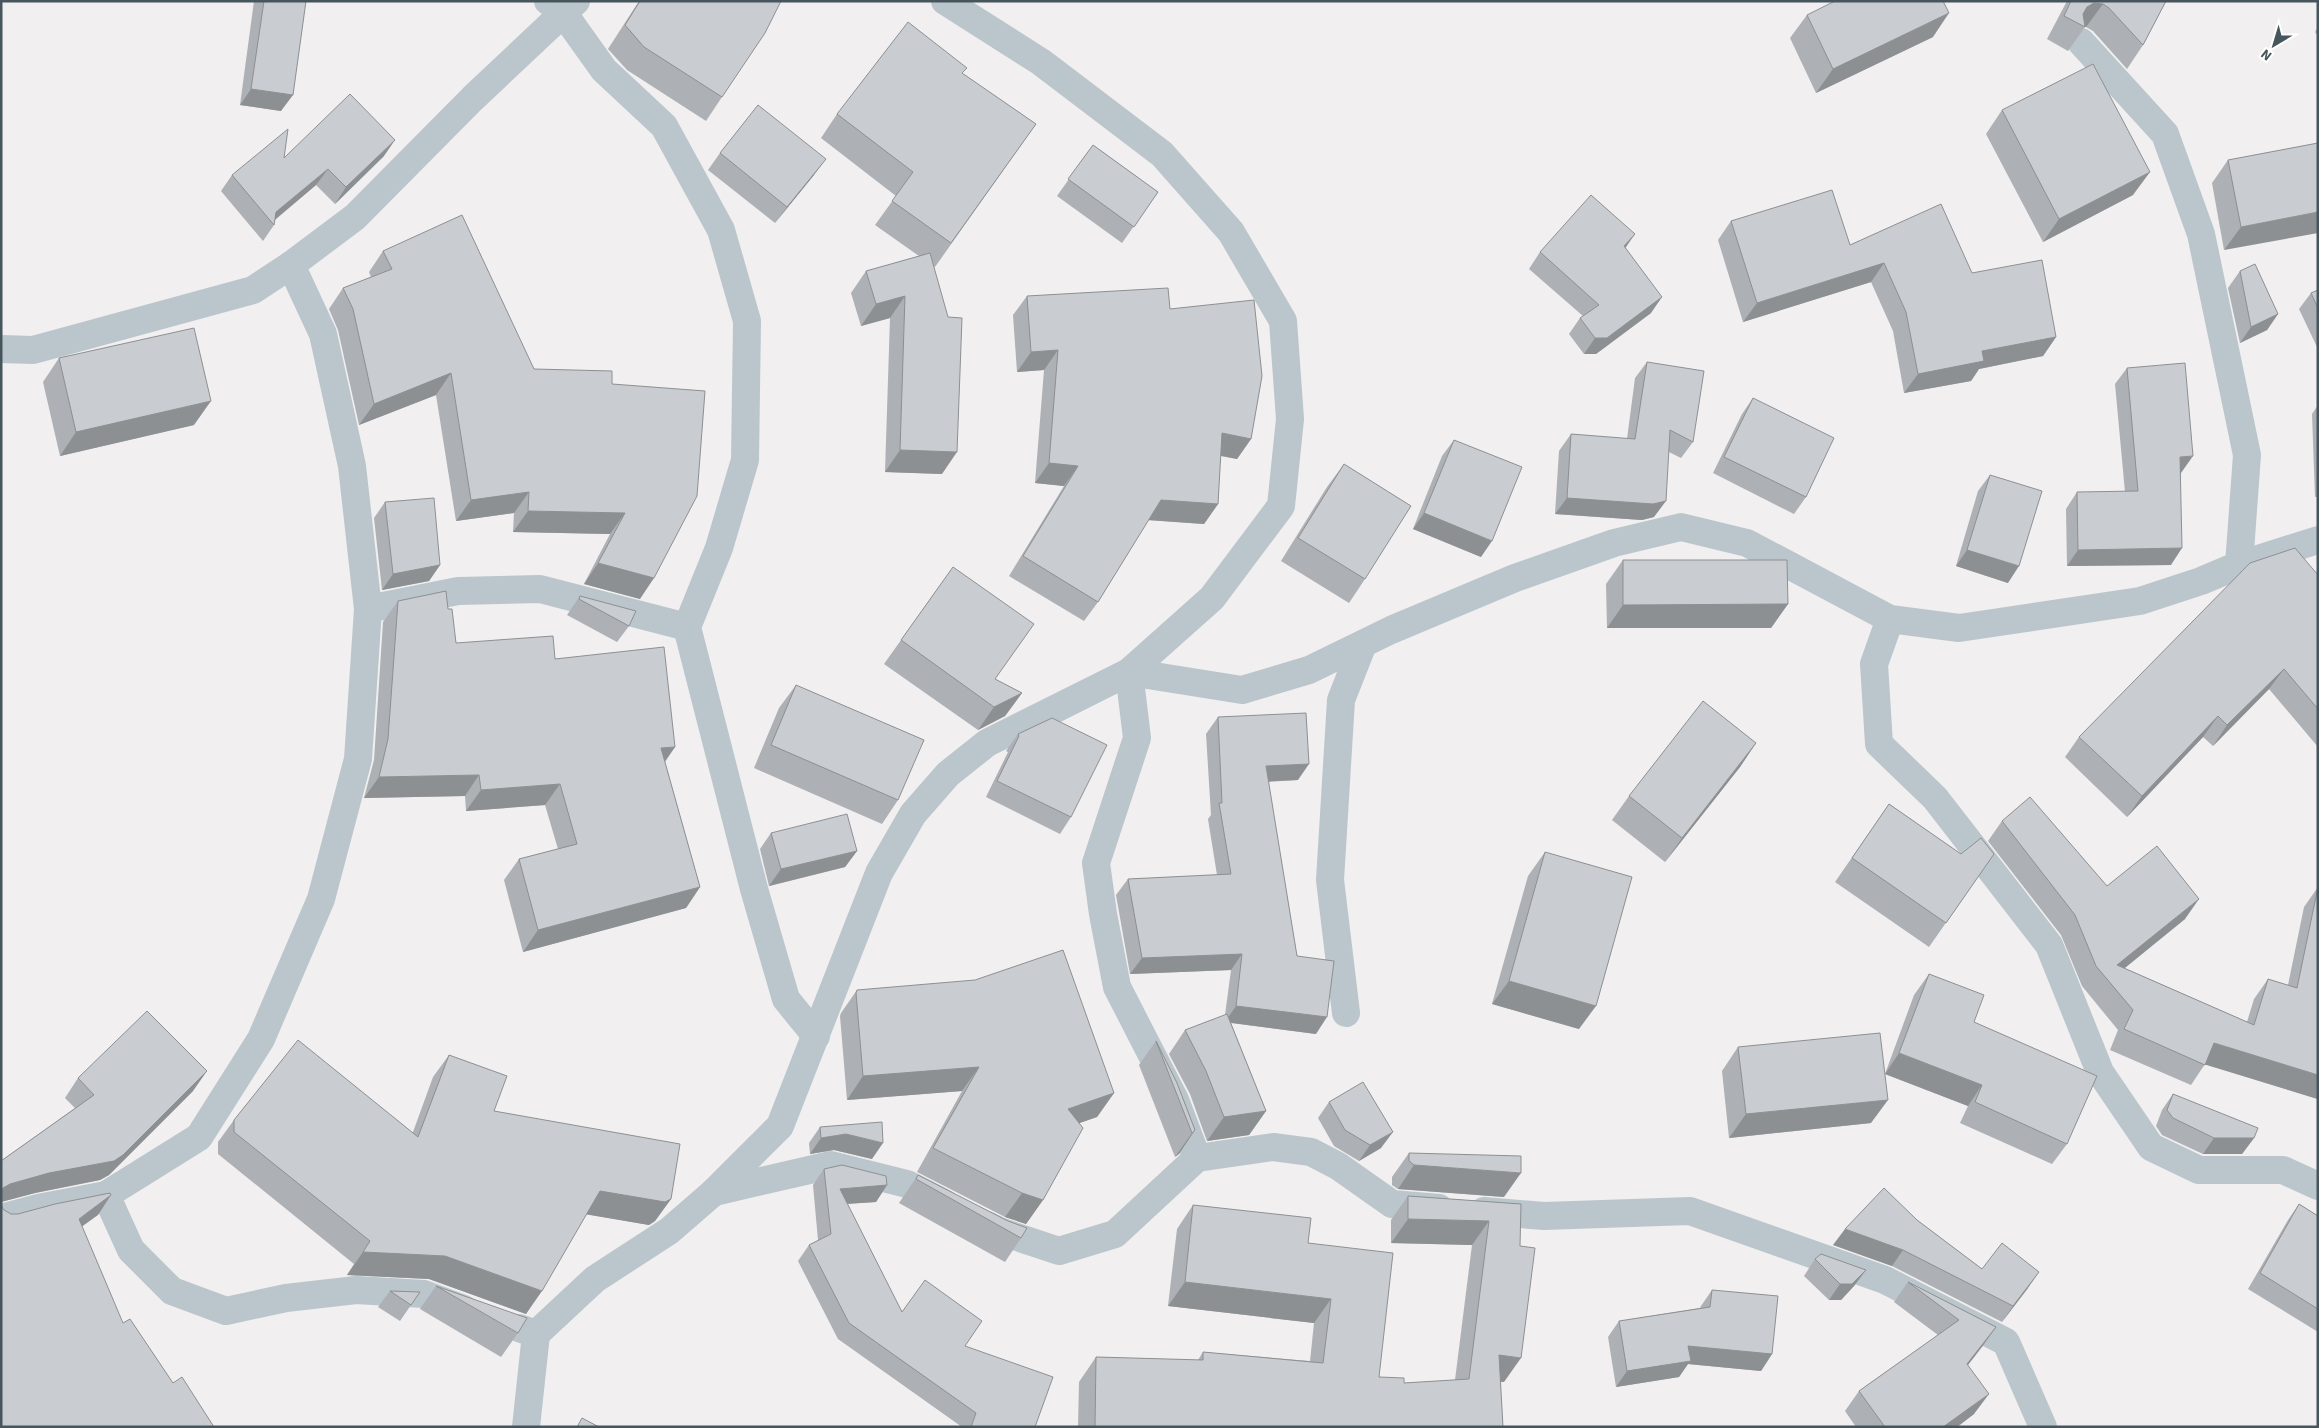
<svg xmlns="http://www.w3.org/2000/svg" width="2319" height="1428" font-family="'Source Sans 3',sans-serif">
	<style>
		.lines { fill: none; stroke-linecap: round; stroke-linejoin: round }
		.minor { stroke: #bac6cc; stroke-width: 28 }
		.wall { fill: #adb0b4 }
		.shaded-wall { fill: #8d9092 }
		.building { fill: #c9cdd1; stroke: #8d9092 }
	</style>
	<rect width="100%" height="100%" fill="#f1efef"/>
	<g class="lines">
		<g class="minor">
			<path d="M548 1 564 14 604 70 664 126 721 230 747 321 745 460 719 548 687 627 754 889 786 999 816 1036"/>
			<path d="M1 349 33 350 253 290 291 265 355 217 473 98 576 1"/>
			<path d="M2239 565 2318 540"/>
			<path d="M368 609 458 591 540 589 687 627"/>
			<path d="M1890 619 1874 664 1879 744 1935 798 2049 945 2100 1072 2151 1147 2199 1170H2283L2318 1186"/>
			<path d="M1346 1013 1330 880 1341 700 1363 644"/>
			<path d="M1197 1158 1273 1147 1311 1152 1338 1166 1392 1204 1439 1208"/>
			<path d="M714 1192 831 1165 907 1184 944 1203"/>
			<path d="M106 1195 131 1250 172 1291 226 1311 286 1298 356 1290 424 1294 464 1309"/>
			<path d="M1484 1211 1544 1216 1690 1211 1885 1280 2006 1342 2043 1427"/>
			<path d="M1 1218 38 1208 106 1195 199 1137 261 1039 321 899 358 759 368 609 352 466 323 334 291 265"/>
			<path d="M987 1225 999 1231 1059 1251 1115 1234 1197 1158 1175 1100 1117 987 1103 914 1096 863 1137 738 1129 672 1242 690 1309 670 1391 630 1515 578 1614 543 1681 527 1747 543 1890 619 1959 628 2140 601 2201 581 2239 565 2247 455 2201 234 2165 134 2081 42"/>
			<path d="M519 1328 536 1334 526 1427"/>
			<path d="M536 1334 595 1279 669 1231 714 1192 780 1126 879 873 913 814 948 774 987 743 1129 672 1212 598 1281 506 1290 419 1283 321 1231 232 1162 154 1041 62 945 1"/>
		</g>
	</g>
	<g class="wall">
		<path d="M254 1H306L281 111 240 105Z"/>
		<path d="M639 1H781L722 97 706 121 627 70 608 49Z"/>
		<path d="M2067 1H2166L2143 45 2127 69 2093 31 2086 27H2085L2068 51 2047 39Z"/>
		<path d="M1807 15 1933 37 1816 93 1790 38Z"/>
		<path d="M2318 27V36L2315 32Z"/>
		<path d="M963 74 1036 124 935 267 934 266 942 474 885 472 890 318 861 326 851 293 866 271 919 256 875 225 896 196 821 138 837 114Z"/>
		<path d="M2002 110 2133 195 2043 242 1986 134Z"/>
		<path d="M2318 143 2224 250 2212 183 2228 160Z"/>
		<path d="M1093 145 1158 192 1122 243 1057 196Z"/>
		<path d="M720 153 814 175 775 223 708 170Z"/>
		<path d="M384 156 335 204 316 185 275 220 274 225 263 241 221 191 232 175 284 158Z"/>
		<path d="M1731 221 1850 245 1972 273 2056 337 2043 356 1979 369 1971 381 1904 393 1893 331 1871 282 1743 322 1718 240Z"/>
		<path d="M1626 248 1651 313 1596 354H1584L1569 334 1580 318 1583 316 1529 269 1540 252Z"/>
		<path d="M383 251 534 369 612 384 640 599 584 584 610 534 513 532 514 513 456 521 436 395 359 425 338 330 329 309 343 288 371 277 369 272Z"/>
		<path d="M2240 271 2278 314 2267 330 2240 343 2228 288Z"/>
		<path d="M2318 290V349L2299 309 2311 293Z"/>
		<path d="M1027 296 1170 309 1251 439 1237 459 1220 456 1218 504 1204 524 1148 520 1098 602 1084 621 1009 576 1064 486 1035 483 1044 370 1017 372 1013 315Z"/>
		<path d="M59 358 194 425 60 456 43 382Z"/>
		<path d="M1647 362 1693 442 1681 458 1669 452 1654 517 1642 520 1555 514 1559 451 1571 434 1627 439 1635 378Z"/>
		<path d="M2127 368 2181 473 2171 565 2067 566 2066 509 2077 492H2125L2115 384Z"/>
		<path d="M1753 398 1806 497 1794 514 1713 473 1742 414Z"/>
		<path d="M2318 405V497H2315L2312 414Z"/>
		<path d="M1454 440 1481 557 1413 529 1442 456Z"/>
		<path d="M1344 464 1365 579 1349 603 1281 561 1327 487Z"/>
		<path d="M1990 475 2008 583 1956 566 1978 491Z"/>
		<path d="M385 502 440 565 429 581 382 590 374 518Z"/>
		<path d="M1623 560 1788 604 1771 628H1607L1606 584Z"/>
		<path d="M953 567 995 679 1022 693 1005 716 978 730 884 664Z"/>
		<path d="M2318 575V747L2269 689 2213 746 2203 737 2127 817 2065 757 2079 737Z"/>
		<path d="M580 596 629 626 617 642 567 615Z"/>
		<path d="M398 601 448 609 456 643 555 659 675 747 665 762 700 887 686 908 523 952 504 880 519 859 558 849 545 805 466 811 465 796 364 798 374 760 383 622Z"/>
		<path d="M796 685 898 800 882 824 754 768 779 708Z"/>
		<path d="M1218 717 1298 780 1268 782 1297 956 1316 1034 1231 1023 1266 1111 1249 1135 1207 1141 1190 1094 1169 1054 1185 1030 1225 1015 1231 970 1130 974 1116 895 1128 879 1217 875 1208 819 1211 815 1206 734Z"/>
		<path d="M1052 718 1071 817 1060 834 986 797 1008 752 1006 751 1018 734Z"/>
		<path d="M1756 743 1740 767 1665 862 1612 820 1629 796Z"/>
		<path d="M1889 804 1961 854H1994L1929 947 1835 882Z"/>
		<path d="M2002 821 2107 886 2185 919 2124 968 2247 1022 2254 999 2268 979 2288 985 2304 907 2318 887 2317 1099 2205 1064 2191 1085 2110 1050 2118 1030 2082 986 2061 935 1988 841Z"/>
		<path d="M771 833 857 851 845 867 769 886 760 849Z"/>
		<path d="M1545 852 1579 1029 1492 1004 1528 876Z"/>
		<path d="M1929 974 1974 1022 2067 1144 2052 1164 1960 1123 1968 1106 1885 1074 1914 995Z"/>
		<path d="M857 990 1114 1093 1097 1117 1079 1123 1043 1200 1026 1224 1005 1217 917 1172 962 1091 847 1100 840 1016 841 1013Z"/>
		<path d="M1156 1041 1195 1130 1179 1154 1175 1157 1139 1065Z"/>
		<path d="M1738 1047 1871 1123 1729 1138 1722 1071Z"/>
		<path d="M449 1055 494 1111 671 1199 655 1221 649 1225 586 1214 526 1314 429 1279 347 1275 354 1264 218 1154V1142L234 1120 413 1132 433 1077Z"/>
		<path d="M78 1078 193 1091 109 1175 100 1180 35 1193 1 1202V1161L75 1108 65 1098Z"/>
		<path d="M2173 1094 2254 1138 2242 1154H2203L2162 1135 2156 1126 2162 1110Z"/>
		<path d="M1329 1102 1381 1148 1359 1161 1334 1146 1318 1118Z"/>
		<path d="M820 1127 872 1159 834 1150 810 1154 809 1143Z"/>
		<path d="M1409 1153 1504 1197 1398 1189 1392 1185V1177Z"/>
		<path d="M824 1169 887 1185 876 1202 847 1204 902 1312 965 1346 1035 1427H962L838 1339 798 1261 809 1245 818 1240 813 1185Z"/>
		<path d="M918 1175 1021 1238 1005 1262 899 1203Z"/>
		<path d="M1408 1196 1521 1204 1504 1382H1500L1503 1427H1078L1079 1382 1096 1357 1198 1360 1203 1352 1310 1361 1314 1323 1168 1306 1177 1229 1193 1205 1308 1243 1379 1377 1404 1383 1455 1380 1472 1245 1391 1243V1220Z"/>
		<path d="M2299 1204 2318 1216V1332L2248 1289 2288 1220Z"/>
		<path d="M1917 1220 1982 1269 2028 1288 2002 1322 1892 1266 1833 1245Z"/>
		<path d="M1815 1259 1866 1270 1854 1286 1841 1300H1829L1804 1276Z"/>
		<path d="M1908 1282 1996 1327 1968 1365 1974 1414 1957 1427H1856L1845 1411 1859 1391 1938 1335 1894 1302Z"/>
		<path d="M436 1286 518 1333 501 1357 420 1309Z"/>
		<path d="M1712 1290 1772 1354 1761 1371 1688 1364 1679 1377 1616 1387 1608 1337 1619 1321 1700 1308 1701 1306Z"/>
		<path d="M390 1291 420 1292 400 1321 378 1307Z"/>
	</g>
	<g class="shaded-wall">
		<path d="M2094 3 2103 4 2086 27 2076 22 2087 7Z"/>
		<path d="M1949 13 1933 37 1816 93 1833 69Z"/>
		<path d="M251 89 293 95 281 111 240 105Z"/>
		<path d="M395 140 384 156 335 204 346 187Z"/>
		<path d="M826 159 814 175 775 223 787 207Z"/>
		<path d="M328 169 316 185 272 222 276 212Z"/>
		<path d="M2150 172 2133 195 2043 242 2059 219Z"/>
		<path d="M2318 212V233L2224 250 2241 227Z"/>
		<path d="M1635 234 1624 250V246Z"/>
		<path d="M1884 263 1871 282 1743 322 1757 303Z"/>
		<path d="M905 296 890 318 861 326 876 304Z"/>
		<path d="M1662 297 1651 313 1596 354H1584L1595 338Z"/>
		<path d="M2278 314 2267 330 2240 343 2251 327Z"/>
		<path d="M2056 337 2043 356 1979 369 1971 381 1904 393 1918 374 1982 351Z"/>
		<path d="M1058 350 1044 370 1017 372 1031 352Z"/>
		<path d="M451 373 436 395 359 425 374 404Z"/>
		<path d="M211 401 194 425 60 456 76 432Z"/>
		<path d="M1222 433 1251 439 1237 459 1208 453Z"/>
		<path d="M900 450 957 452 942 474 885 472Z"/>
		<path d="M2193 456 2181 473 2169 474 2180 457Z"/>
		<path d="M1049 463 1078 466 1064 486 1035 483Z"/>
		<path d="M529 492 514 513 456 521 471 500Z"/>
		<path d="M1567 498 1666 501 1654 517 1642 520 1555 514Z"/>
		<path d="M1161 500 1218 504 1204 524 1147 520Z"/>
		<path d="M528 511 625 513 610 534 513 532Z"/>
		<path d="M1424 513 1492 541 1481 557 1413 529Z"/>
		<path d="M2182 548 2171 565 2067 566 2078 550Z"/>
		<path d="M1967 550 2019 566 2008 583 1956 566Z"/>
		<path d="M598 563 654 578 640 599 584 584Z"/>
		<path d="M440 565 429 581 382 590 393 574Z"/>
		<path d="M1788 604 1771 628H1607L1623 605Z"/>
		<path d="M2284 669 2269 689 2213 746 2227 725Z"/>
		<path d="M1022 693 1005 716 978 730 994 707Z"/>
		<path d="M2218 716 2203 737 2127 817 2142 796Z"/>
		<path d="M1756 743 1740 767 1665 862 1682 838Z"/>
		<path d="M675 747 660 768 661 748Z"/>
		<path d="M1309 764 1298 780 1254 782 1266 766Z"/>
		<path d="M479 775 465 796 364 798 379 777Z"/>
		<path d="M560 784 545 805 466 811 481 790Z"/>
		<path d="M857 851 845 867 769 886 781 869Z"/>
		<path d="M700 887 686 908 523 952 538 930Z"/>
		<path d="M2199 899 2185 919 2109 981 2117 965Z"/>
		<path d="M1242 954 1231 970 1130 974 1142 958Z"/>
		<path d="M1509 981 1596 1006 1579 1029 1492 1004Z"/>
		<path d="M1236 1006 1327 1017 1316 1034 1225 1022Z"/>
		<path d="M2214 1043 2318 1075V1099L2200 1063Z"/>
		<path d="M1899 1053 1982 1085 1968 1106 1885 1074Z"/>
		<path d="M979 1067 962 1091 847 1100 863 1076Z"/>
		<path d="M207 1071 193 1091 109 1175 100 1180 35 1193 1 1202V1191L3 1188Z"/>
		<path d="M1114 1093 1097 1117 1051 1133 1068 1109Z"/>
		<path d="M1888 1100 1871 1123 1729 1138 1746 1114Z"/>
		<path d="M1266 1111 1249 1135 1207 1141 1224 1117Z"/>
		<path d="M1195 1130 1179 1154 1175 1157 1192 1133Z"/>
		<path d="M1393 1132 1381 1148 1359 1161 1370 1145Z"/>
		<path d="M846 1134 883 1143 872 1159 834 1150 810 1154 821 1138Z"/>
		<path d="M2214 1138H2254L2242 1154H2203Z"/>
		<path d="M1414 1165 1521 1173 1504 1197 1398 1189Z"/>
		<path d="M887 1185 876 1202 828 1205 840 1189Z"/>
		<path d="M600 1191 671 1199 655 1221 649 1225 584 1214Z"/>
		<path d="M1022 1193 1043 1200 1026 1224 1005 1217Z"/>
		<path d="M111 1195 98 1215 66 1238 79 1219Z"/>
		<path d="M1408 1219 1489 1221 1472 1245 1391 1243Z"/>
		<path d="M1845 1229 1903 1250 1892 1266 1833 1245Z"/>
		<path d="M363 1252 445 1256 542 1291 526 1314 429 1279 347 1275Z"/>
		<path d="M1866 1270 1854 1286 1841 1300H1829L1840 1284Z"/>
		<path d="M2039 1272 2028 1288 2002 1322 2013 1306Z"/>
		<path d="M1185 1282 1331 1299 1314 1323 1168 1306Z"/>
		<path d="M1996 1327 1982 1347 1953 1384 1967 1364Z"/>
		<path d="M1688 1346 1772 1354 1761 1371 1688 1364 1679 1377 1616 1387 1627 1371Z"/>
		<path d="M1499 1355 1521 1358 1504 1382 1482 1379Z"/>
		<path d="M1989 1394 1974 1414 1957 1427H1943Z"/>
	</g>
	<g class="building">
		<path d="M264 1H306L293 95 251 89Z"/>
		<path d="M640 1H781L765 33 722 97 644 47 625 25Z"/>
		<path d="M1835 1H1943L1949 13 1833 69 1807 15Z"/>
		<path d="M2071 1H2166L2143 45 2109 8 2103 4 2094 3 2087 7 2083 14 2085 27 2064 16Z"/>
		<path d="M908 22 967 68 962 73 1036 124 951 243 892 201 913 172 837 114Z"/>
		<path d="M2093 64 2150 172 2059 219 2002 110Z"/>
		<path d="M350 94 395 140 346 187 328 169 276 212 274 225 232 175 288 129 284 158Z"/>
		<path d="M758 105 826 159 787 207 720 153Z"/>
		<path d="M2318 143V212L2241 227 2228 160Z"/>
		<path d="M1093 145 1158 192 1134 227 1068 179Z"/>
		<path d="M1832 190 1850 245 1941 204 1972 273 2042 260 2056 337 1982 351 1984 361 1918 374 1906 312 1884 263 1757 303 1731 221Z"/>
		<path d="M1591 195 1635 234 1624 246 1662 297 1607 338H1595L1580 318 1599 305 1540 252Z"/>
		<path d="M462 215 534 369 612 371V384L705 391 697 496 654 578 598 563 625 513 528 511 529 492 471 500 451 373 374 404 353 309 343 288 392 269 383 251Z"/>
		<path d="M930 253 948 317 962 318 957 452 900 450 905 296 876 304 866 271Z"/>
		<path d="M2255 264 2278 314 2251 327 2240 271Z"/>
		<path d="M1168 288 1170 309 1254 300 1262 376 1251 439 1222 433 1218 504 1161 500 1098 602 1023 556 1078 466 1049 463 1058 350 1031 352 1027 296Z"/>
		<path d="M2318 290V308L2311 293Z"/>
		<path d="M194 328 211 401 76 432 59 358Z"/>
		<path d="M1647 362 1704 371 1693 442 1670 430 1666 501 1653 504 1567 498 1571 434 1635 439Z"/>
		<path d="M2185 363 2193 456 2180 457 2182 548 2078 550 2077 492 2138 491 2127 368Z"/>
		<path d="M1753 398 1834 438 1806 497 1724 457Z"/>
		<path d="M1454 440 1522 467 1492 541 1424 513Z"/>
		<path d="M1344 464 1411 506 1365 579 1298 538Z"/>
		<path d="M1990 475 2042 491 2019 566 1967 550Z"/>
		<path d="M434 498 440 565 393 574 385 502Z"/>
		<path d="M2295 548 2318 575V709L2284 669 2227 725 2218 716 2142 796 2079 737 2250 563Z"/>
		<path d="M1623 560H1787L1788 604 1623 605Z"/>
		<path d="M953 567 1034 624 995 679 1022 693 994 707 901 640Z"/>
		<path d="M446 591 448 609H452L456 643 553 636 555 659 664 647 675 747 661 748 700 887 538 930 519 859 577 844 560 784 481 790 479 775 379 777 388 739 398 601Z"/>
		<path d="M580 596 636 611 629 626 579 599Z"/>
		<path d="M796 685 924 740 898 800 771 745Z"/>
		<path d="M1703 701 1756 743 1682 838 1629 796Z"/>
		<path d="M1306 713 1309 764 1266 766 1297 956 1334 961 1327 1017 1236 1006 1242 954 1142 958 1128 879 1231 874 1219 803H1222L1218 717Z"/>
		<path d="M1052 718 1107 745 1071 817 997 781 1019 736 1018 734Z"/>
		<path d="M2030 797 2107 886 2157 846 2199 899 2117 965 2254 1025 2268 979 2297 988 2318 887V1075L2214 1043 2205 1065 2124 1029 2133 1010 2096 966 2075 915 2002 821Z"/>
		<path d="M1889 804 1961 854 1981 838 1994 854 1946 923 1852 858Z"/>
		<path d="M847 814 857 851 781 869 771 833Z"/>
		<path d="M1545 852 1632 877 1596 1006 1509 981Z"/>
		<path d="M1063 950 1114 1093 1068 1109 1083 1128 1043 1200 1022 1193 933 1148 979 1067 863 1076 856 993 857 990 975 980Z"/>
		<path d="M1929 974 1984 995 1974 1022 2097 1076 2067 1144 1975 1102 1982 1085 1899 1053Z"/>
		<path d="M147 1011 207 1071 123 1155 114 1161 49 1173 10 1184 3 1188 1 1192V1161L94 1095 78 1078Z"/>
		<path d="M1227 1014 1266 1111 1224 1117 1206 1071 1185 1030Z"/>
		<path d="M1880 1033 1888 1100 1746 1114 1738 1047Z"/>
		<path d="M298 1040 418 1137 449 1055 507 1076 494 1111 680 1144 671 1199 665 1202 600 1191 542 1291 445 1256 363 1252 370 1241 234 1132V1120Z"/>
		<path d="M1156 1041 1177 1083 1195 1130 1192 1133Z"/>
		<path d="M1363 1082 1393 1132 1370 1145 1345 1130 1329 1102Z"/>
		<path d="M2173 1094 2258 1128 2254 1138H2214L2173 1118 2167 1110Z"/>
		<path d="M882 1122 883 1143 846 1134 821 1138 820 1127Z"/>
		<path d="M1409 1153 1521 1156V1173L1414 1165 1409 1161Z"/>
		<path d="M842 1165 886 1176 887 1185 840 1189 902 1312 925 1280 982 1321 965 1346 1053 1377 1035 1427H971L976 1413 849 1323 809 1245 831 1234 824 1169Z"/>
		<path d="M918 1175 1008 1221 1027 1228 1021 1238 916 1179Z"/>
		<path d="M1884 1188 1917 1220 1982 1269 2002 1243 2039 1272 2013 1306 1903 1250 1845 1229Z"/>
		<path d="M110 1193 111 1195 79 1219 123 1323 130 1319 173 1383 182 1377 214 1427H1V1205L4 1210 11 1214H18L55 1204Z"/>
		<path d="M1408 1196 1521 1204 1520 1246 1535 1248 1521 1358 1499 1355 1503 1427H1095L1096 1357 1203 1360V1352L1323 1363 1331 1299 1185 1282 1193 1205 1311 1218 1308 1243 1393 1253 1379 1377 1404 1378V1383L1469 1379 1489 1221 1408 1219Z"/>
		<path d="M2299 1204 2318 1216V1309L2260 1273Z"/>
		<path d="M1821 1254 1866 1270 1852 1284H1840L1815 1259Z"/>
		<path d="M1908 1282 1996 1327 1967 1364 1989 1394 1943 1427H1885L1859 1391 1959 1320Z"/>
		<path d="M436 1286 527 1318 518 1333Z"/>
		<path d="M1712 1290 1778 1296 1772 1354 1688 1346 1691 1361 1627 1371 1619 1321 1710 1307Z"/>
		<path d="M390 1291 420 1292 411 1305Z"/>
		<path d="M582 1418 599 1427H577Z"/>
	</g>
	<rect width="2319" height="1428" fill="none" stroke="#47555c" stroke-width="5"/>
	<g transform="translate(2274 45) rotate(218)" stroke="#ffffff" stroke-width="4" paint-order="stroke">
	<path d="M0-4L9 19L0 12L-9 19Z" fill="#47555c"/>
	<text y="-8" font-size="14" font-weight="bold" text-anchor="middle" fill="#47555c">N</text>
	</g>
</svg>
